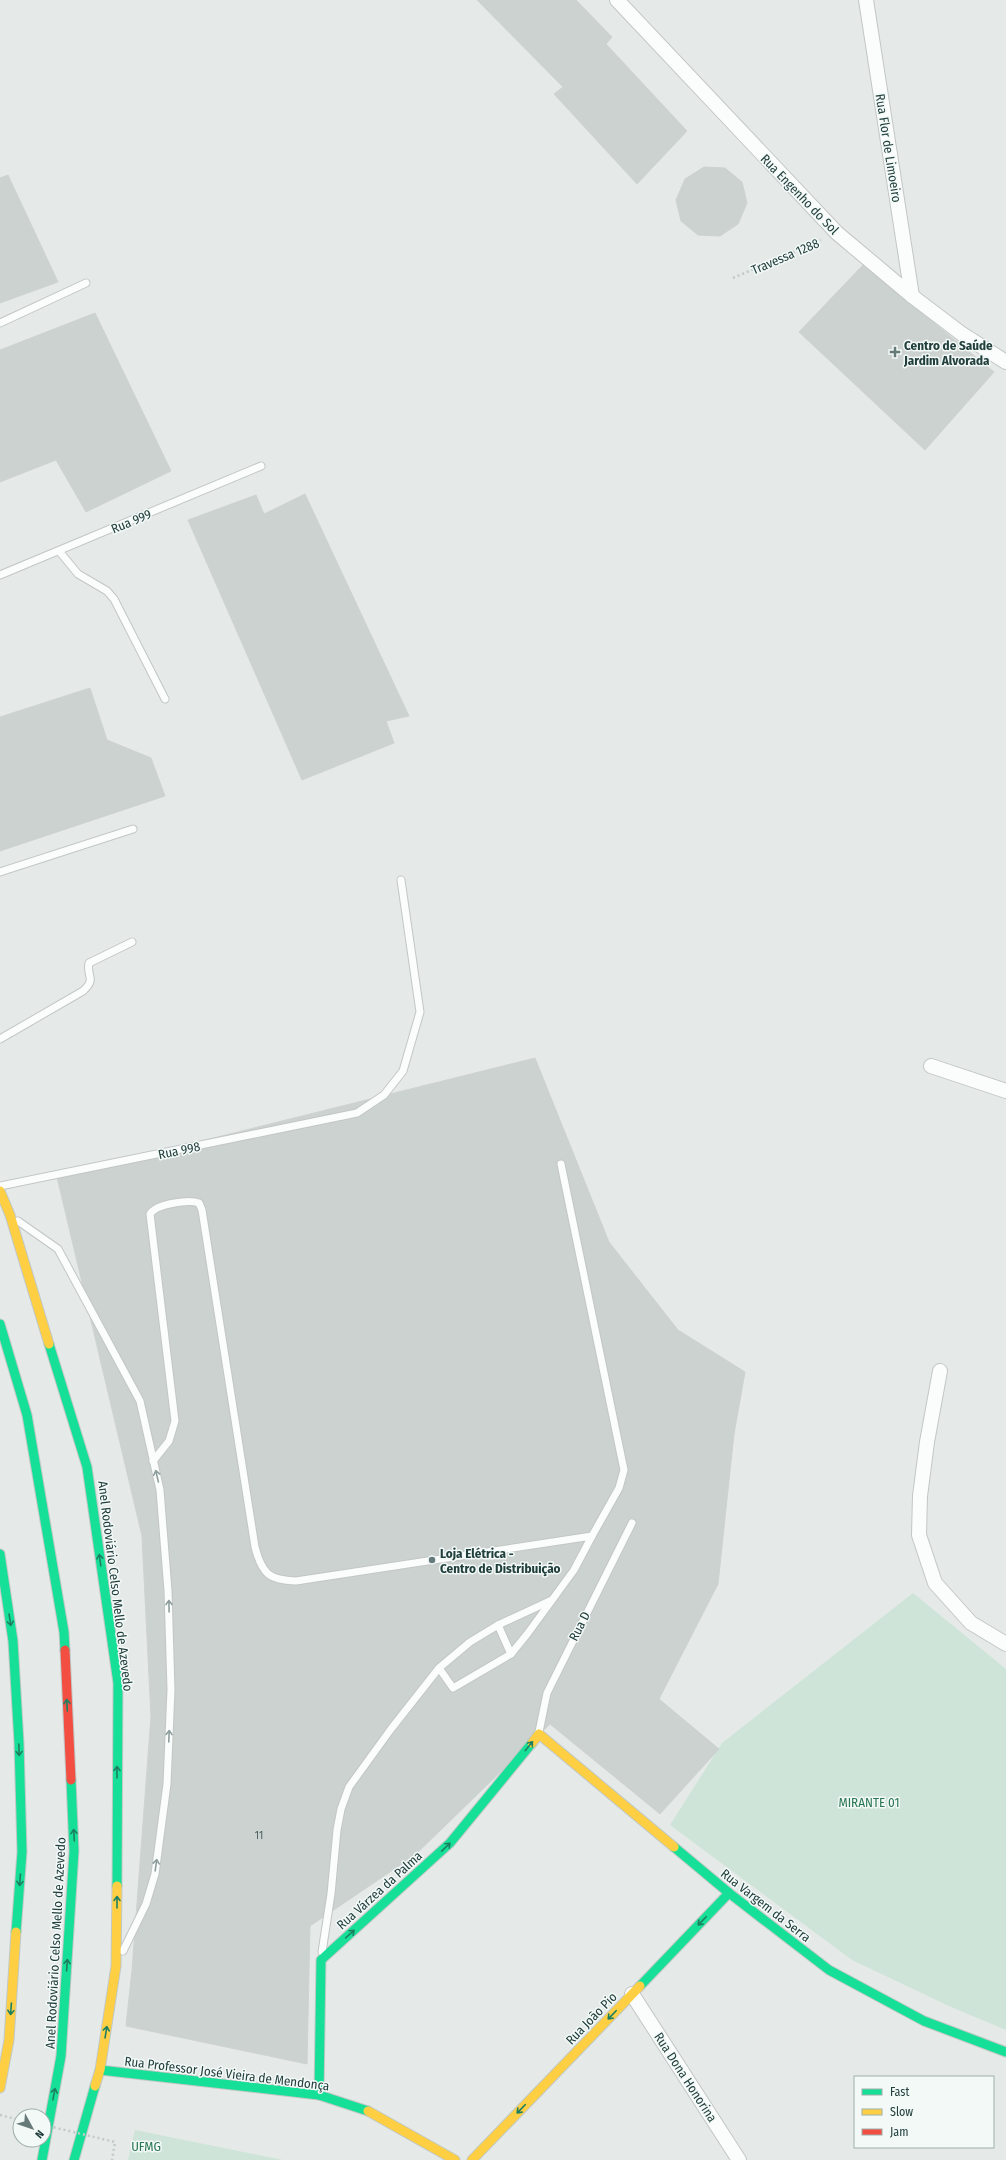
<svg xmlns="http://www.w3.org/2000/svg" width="1006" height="2160" font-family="'Fira Sans Condensed',sans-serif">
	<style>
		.green { fill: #cee4d8 }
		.building { fill: #ccd2d0; stroke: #ced3d2 }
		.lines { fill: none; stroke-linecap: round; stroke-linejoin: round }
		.lane-casing { stroke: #c2c7c6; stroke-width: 9 }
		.street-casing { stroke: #c2c7c6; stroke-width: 16 }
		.fast-casing { stroke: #c0c8c6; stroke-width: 11 }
		.slow-casing { stroke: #c0c8c6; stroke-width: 11 }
		.jam-casing { stroke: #c0c8c6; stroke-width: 11 }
		.path { stroke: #c1cac9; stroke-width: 2.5; stroke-dasharray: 2 3; stroke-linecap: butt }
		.lane { stroke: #fbfcfc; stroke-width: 7 }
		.street { stroke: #fbfcfc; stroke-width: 14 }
		.fast { stroke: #16e098; stroke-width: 9 }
		.slow { stroke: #ffcf43; stroke-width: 9 }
		.jam { stroke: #f24e42; stroke-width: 9 }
		.path-bridge { stroke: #c1cac9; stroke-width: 2.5; stroke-dasharray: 2 3; stroke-linecap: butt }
		.oneway { stroke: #8e9e9c }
		.oneway2 { stroke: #1d7f61 }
		.poi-dot { fill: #667b79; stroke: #f3f9f7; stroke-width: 1.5 }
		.labels { text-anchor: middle; stroke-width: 3; stroke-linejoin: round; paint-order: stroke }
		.number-label { font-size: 11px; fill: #4c6462 }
		.street-label { font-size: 13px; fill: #213f3c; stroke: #f3f9f7 }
		.poi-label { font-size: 13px; font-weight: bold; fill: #213f3c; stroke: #f3f9f7; text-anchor: start }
		.park-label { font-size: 13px; fill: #2a7853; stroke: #f3f9f7 }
	</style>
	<rect width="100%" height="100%" fill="#e5eae9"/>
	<g class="green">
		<path d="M913 1593 1006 1669V2030L951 2007 852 1960 670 1825 722 1743Z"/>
		<path d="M135 2130 283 2160H128Z"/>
	</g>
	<g class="building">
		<path d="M477 0H576L612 37 606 44 687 131 637 184 554 94 563 87Z"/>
		<path d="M704 167 725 168 742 182 747 203 738 224 720 236 698 235 681 221 676 200 685 179Z"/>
		<path d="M8 175 58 282 0 303V178Z"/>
		<path d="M863 265 994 372 925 450 799 332Z"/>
		<path d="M95 313 171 471 86 512 56 460 0 482V350Z"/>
		<path d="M305 494 409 716 386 721 394 743 302 780 188 520 256 495 264 514Z"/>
		<path d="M90 688 107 740 151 758 165 796 0 851V717Z"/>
		<path d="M535 1058 609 1242 678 1330 745 1372 734 1434 718 1584 659 1699 719 1749 660 1814 550 1724 415 1855 310 1926 307 2064 126 2026 132 1970 151 1716 142 1536 57 1177Z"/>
		<path d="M447 1593 449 1620 312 1633 321 1727 344 1724 347 1755 290 1760 300 1876 213 1884 189 1618Z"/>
	</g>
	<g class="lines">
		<g class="lane-casing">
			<g id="lane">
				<path d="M0 323 86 283"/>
				<path d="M59 551 78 574 107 591 114 599 165 699"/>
				<path d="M0 575 261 466"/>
				<path d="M0 872 133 829"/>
				<path d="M0 1039 83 991C97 978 86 977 89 963L132 942"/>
				<path d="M561 1164 624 1470 619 1488 592 1536"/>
				<path d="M0 1186 357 1113 384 1095 403 1071 420 1012 401 880"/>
				<path d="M18 1221 58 1249 140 1401 160 1490 168 1591 171 1690 167 1784 155 1874 146 1904 123 1951"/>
				<path d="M153 1461 169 1441 175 1421 150 1214C156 1204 189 1199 199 1203L202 1210 255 1547C262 1574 269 1580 296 1581L592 1536 574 1570 528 1633 511 1654 453 1688 439 1668"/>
				<path d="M498 1625 511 1654"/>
				<path d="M539 1732 547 1693 632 1523"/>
				<path d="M322 1952 331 1894 337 1830 341 1809 349 1787 391 1729 439 1668 470 1642 498 1625 552 1600"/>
			</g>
		</g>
		<g class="street-casing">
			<g id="street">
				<path d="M617 0 837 233 912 296 962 334 1006 362"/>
				<path d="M866 0 912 296"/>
				<path d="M931 1066 1006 1091"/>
				<path d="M940 1371 927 1442 920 1496 919 1535 935 1583 971 1623 1006 1644"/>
				<path d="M632 1994 739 2160"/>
			</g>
		</g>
		<g class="fast-casing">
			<g id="fast">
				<path d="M0 1324 27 1415 64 1632 65 1650"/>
				<path d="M49 1344 87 1467 118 1683 117 1886"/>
				<path d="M0 1554 13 1641 19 1743 22 1852 16 1932"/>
				<path d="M674 1847 729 1893 829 1970 924 2021 1006 2052"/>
				<path d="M640 1986 729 1893"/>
				<path d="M100 2070 319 2095 368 2111"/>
				<path d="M319 2095 321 1960 450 1843 532 1743"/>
				<path d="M42 2160 61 2056 74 1851 71 1780"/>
				<path d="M74 2160 95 2086"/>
			</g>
		</g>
		<g class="slow-casing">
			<g id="slow">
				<path d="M0 1191 10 1215 49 1344"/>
				<path d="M532 1743 539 1734 674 1847"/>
				<path d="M95 2086 100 2070 116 1966 117 1886"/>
				<path d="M0 2088 9 2040 16 1932"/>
				<path d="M368 2111 455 2160"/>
				<path d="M472 2160 640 1986"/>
			</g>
		</g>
		<g class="jam-casing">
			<path id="jam" d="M65 1650 71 1780"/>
		</g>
		<g class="path">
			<path d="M733 278 821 240"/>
			<path d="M0 2115 20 2120"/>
		</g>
		<use href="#lane" class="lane"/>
		<use href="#street" class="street"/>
		<use href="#fast" class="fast"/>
		<use href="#slow" class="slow"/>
		<use href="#jam" class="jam"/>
		<path class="path-bridge" d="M44 2125 115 2142 112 2160"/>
	</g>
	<defs><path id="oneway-shaft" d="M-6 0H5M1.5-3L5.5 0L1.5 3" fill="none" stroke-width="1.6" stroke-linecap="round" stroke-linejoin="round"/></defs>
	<g class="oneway">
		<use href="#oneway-shaft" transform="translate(157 1476) rotate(-103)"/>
		<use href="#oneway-shaft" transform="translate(169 1606) rotate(-91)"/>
		<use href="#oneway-shaft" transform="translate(169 1736) rotate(-88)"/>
		<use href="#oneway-shaft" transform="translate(156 1865) rotate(-82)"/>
	</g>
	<g class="oneway2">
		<use href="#oneway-shaft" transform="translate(100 1560) rotate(-98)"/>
		<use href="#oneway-shaft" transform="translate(10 1620) rotate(81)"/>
		<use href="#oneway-shaft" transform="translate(67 1705) rotate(-93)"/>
		<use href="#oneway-shaft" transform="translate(529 1746) rotate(-51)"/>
		<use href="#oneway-shaft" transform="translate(19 1750) rotate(88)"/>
		<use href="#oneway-shaft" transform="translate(117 1772) rotate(-90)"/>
		<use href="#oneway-shaft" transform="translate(74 1835) rotate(-93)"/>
		<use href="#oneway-shaft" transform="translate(446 1847) rotate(-44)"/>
		<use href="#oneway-shaft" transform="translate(20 1880) rotate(94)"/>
		<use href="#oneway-shaft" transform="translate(117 1902) rotate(-90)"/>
		<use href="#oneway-shaft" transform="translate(702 1921) rotate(134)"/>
		<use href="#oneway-shaft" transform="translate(350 1934) rotate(-42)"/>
		<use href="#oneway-shaft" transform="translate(67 1965) rotate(-86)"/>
		<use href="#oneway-shaft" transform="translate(11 2009) rotate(94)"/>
		<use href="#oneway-shaft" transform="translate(612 2015) rotate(134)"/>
		<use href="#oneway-shaft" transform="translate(106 2032) rotate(-81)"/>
		<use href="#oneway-shaft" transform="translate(54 2094) rotate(-79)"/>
		<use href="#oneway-shaft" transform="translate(521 2109) rotate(134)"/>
	</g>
	<g class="poi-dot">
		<path d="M893 346h4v4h4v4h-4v4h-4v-4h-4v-4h4z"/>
		<circle cx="432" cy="1560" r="4"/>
	</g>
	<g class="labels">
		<g class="number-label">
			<text x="259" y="1839">11</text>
		</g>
		<g class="street-label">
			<text transform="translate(889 148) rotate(81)" y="5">Rua Flor de Limoeiro</text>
			<text transform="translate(800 194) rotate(46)" y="5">Rua Engenho do Sol</text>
			<text transform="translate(785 256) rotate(-23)" y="5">Travessa 1288</text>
			<text transform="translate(131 521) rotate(-23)" y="5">Rua 999</text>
			<text transform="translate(179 1150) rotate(-12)" y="5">Rua 998</text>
			<text transform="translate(116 1586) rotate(83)" y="5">Anel Rodoviário Celso Mello de Azevedo</text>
			<text transform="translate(579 1626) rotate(-63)" y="5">Rua D</text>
			<text transform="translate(379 1890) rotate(-42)" y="5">Rua Várzea da Palma</text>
			<text transform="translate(766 1905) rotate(38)" y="5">Rua Vargem da Serra</text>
			<text transform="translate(55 1943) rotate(-87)" y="5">Anel Rodoviário Celso Mello de Azevedo</text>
			<text transform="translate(591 2018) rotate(-46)" y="5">Rua João Pio</text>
			<text transform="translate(227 2073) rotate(7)" y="5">Rua Professor José Vieira de Mendonça</text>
			<text transform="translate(686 2077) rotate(57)" y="5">Rua Dona Honorina</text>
		</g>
		<g class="poi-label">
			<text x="904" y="350">Centro de Saúde<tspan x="904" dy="15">Jardim Alvorada</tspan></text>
			<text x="440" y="1558">Loja Elétrica -<tspan x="440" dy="15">Centro de Distribuição</tspan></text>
		</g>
		<g class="park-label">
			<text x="869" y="1807">MIRANTE 01</text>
			<text x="146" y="2151">UFMG</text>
		</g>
	</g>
	<rect x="854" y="2076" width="140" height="72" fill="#f3f9f7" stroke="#9fafac"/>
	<rect x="862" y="2089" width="20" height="6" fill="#16e098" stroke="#9fafac"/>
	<text x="890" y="2096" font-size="12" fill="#213f3c">Fast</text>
	<rect x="862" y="2109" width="20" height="6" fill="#ffcf43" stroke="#9fafac"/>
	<text x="890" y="2116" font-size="12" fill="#213f3c">Slow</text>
	<rect x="862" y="2129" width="20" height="6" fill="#f24e42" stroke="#9fafac"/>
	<text x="890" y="2136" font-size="12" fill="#213f3c">Jam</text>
	<g transform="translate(32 2128) rotate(130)"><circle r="19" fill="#f3f9f7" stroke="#9fafac"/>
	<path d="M0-3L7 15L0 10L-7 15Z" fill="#667b79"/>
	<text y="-6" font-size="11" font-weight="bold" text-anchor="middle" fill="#213f3c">N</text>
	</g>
</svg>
